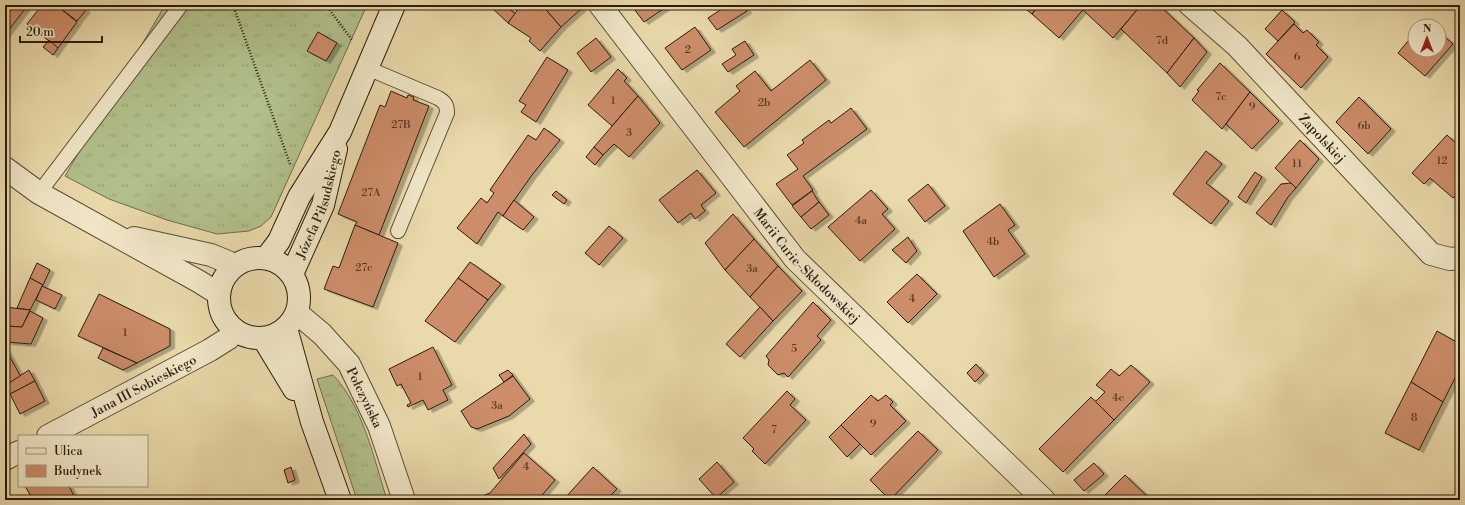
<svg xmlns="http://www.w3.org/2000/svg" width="1465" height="505" font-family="'Libre Bodoni',serif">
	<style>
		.grass { fill: url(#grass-tufts); stroke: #6e6e4c }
		.building { fill: #cd8d6b; stroke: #2a1c0d; filter: url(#shadow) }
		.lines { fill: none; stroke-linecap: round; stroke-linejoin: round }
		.lane-casing { stroke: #5a4c34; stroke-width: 16 }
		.street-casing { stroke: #5a4c34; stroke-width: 24 }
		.secondary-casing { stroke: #2a1c0d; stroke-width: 24 }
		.path { stroke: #2a1c0d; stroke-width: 2.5; stroke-dasharray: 1 2; stroke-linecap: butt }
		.lane { stroke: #f1e7c8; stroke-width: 14 }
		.street { stroke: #f1e7c8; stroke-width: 22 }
		.secondary { stroke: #f1e7c8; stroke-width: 22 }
		.labels { text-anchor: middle; stroke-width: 4; stroke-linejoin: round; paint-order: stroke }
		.number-label { font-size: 11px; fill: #533824 }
		.street-label { font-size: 13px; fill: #2a1c0d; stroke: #f1e7c8 }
	</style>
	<defs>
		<pattern id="grass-tufts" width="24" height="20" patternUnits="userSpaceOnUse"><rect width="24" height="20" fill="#b2c18c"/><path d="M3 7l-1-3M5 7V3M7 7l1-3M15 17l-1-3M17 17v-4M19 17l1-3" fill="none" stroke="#99a578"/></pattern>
		<filter id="shadow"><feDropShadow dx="4.5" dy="2.5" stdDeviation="0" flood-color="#0004"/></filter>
	</defs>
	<rect width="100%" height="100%" fill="#eadaab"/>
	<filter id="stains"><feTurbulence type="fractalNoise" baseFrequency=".005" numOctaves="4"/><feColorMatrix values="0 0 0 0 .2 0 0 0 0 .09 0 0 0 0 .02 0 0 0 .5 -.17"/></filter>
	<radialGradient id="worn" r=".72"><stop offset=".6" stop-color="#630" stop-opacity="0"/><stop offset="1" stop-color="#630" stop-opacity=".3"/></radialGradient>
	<g class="grass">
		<path d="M165 5H367L271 217 261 226 249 231 217 234 167 220 109 199 65 176Z"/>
		<path d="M333 375C363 406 374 459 387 500H357L317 379Z"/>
	</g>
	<g class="building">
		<path d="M5 5H28L5 35Z"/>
		<path d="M42 5H56L77 22 58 48 27 24Z"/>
		<path d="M56 5H79L86 10 77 21Z"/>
		<path d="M494 5H503L516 14 508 23 492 8Z"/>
		<path d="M521 5H542L561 27 540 51 529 41 531 38 508 23Z"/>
		<path d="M542 5H579L581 9 561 27Z"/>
		<path d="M631 5H669L644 22Z"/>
		<path d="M728 5H744L747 11 717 30 708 18Z"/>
		<path d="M1021 5H1039L1032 14Z"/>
		<path d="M1039 5H1087L1059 38 1032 14Z"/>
		<path d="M1087 5H1141L1113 38 1083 10Z"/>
		<path d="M1141 5H1159L1194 38 1167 73 1121 29Z"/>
		<path d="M1282 10 1295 22 1278 41 1265 29Z"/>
		<path d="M1425 20 1432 26H1419Z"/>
		<path d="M1294 24 1303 33 1307 30 1319 42 1316 45 1328 57 1301 88 1266 54Z"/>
		<path d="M695 27 711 50 682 70 665 48Z"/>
		<path d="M318 32 337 43 326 61 307 51Z"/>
		<path d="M1439 32 1453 44 1425 76 1398 53 1414 34 1415 50H1439Z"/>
		<path d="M596 38 611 57 591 72 577 53Z"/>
		<path d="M1194 38 1207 52 1180 87 1167 73Z"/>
		<path d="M49 40 58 48 53 55 43 47Z"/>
		<path d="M745 41 754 55 728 72 722 64 736 55 732 49Z"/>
		<path d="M547 57 568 70 536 122 521 112 526 105 519 101Z"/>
		<path d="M810 60 826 80 744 147 715 112 740 91 736 86 755 71 771 91Z"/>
		<path d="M1220 63 1250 92 1222 129 1192 100 1199 91 1197 90Z"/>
		<path d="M618 69 627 78 624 81 638 96 612 126 588 105Z"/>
		<path d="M391 91 407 98 408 95 414 97 413 100 429 106 379 235 355 225 357 222 338 214 380 105 385 107Z"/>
		<path d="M1250 92 1279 121 1252 149 1226 124Z"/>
		<path d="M638 96 660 123 629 157 614 144 603 155 594 147Z"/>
		<path d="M1359 97 1391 129 1368 154 1336 122Z"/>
		<path d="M851 108 867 129 803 176 813 190 792 205 776 184 798 169 787 155 804 143 802 140 829 120 831 123Z"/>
		<path d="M544 128 560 140 532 175 503 216 498 212 477 244 457 228 481 198 487 203 494 193 490 190 528 135 536 140Z"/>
		<path d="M1447 135 1460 147V191L1453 198 1430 178 1424 184 1412 173Z"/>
		<path d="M1300 140 1319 159 1296 188 1275 168Z"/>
		<path d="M594 147 603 155 595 165 586 157Z"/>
		<path d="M1206 151 1222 164 1206 183 1229 201 1211 224 1173 194Z"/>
		<path d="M697 170 716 193 701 205 705 211 695 219 691 213 678 223 659 200Z"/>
		<path d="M1255 172 1262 177 1246 203 1238 197Z"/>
		<path d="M1291 183 1296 188 1288 197 1271 225 1256 213 1281 184Z"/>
		<path d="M928 184 945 206 925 222 908 200Z"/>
		<path d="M871 190 888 209 882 214 895 229 860 261 828 227Z"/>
		<path d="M556 191 567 200 564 204 552 195Z"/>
		<path d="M812 191 819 202 801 217 792 206Z"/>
		<path d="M514 200 534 217 523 230 503 216Z"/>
		<path d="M819 202 829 215 811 229 801 217Z"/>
		<path d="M1000 204 1015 225 1008 230 1025 254 994 277 963 231Z"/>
		<path d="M733 214 754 239 725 270 705 243Z"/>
		<path d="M355 225 398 243 373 307 324 289 333 266 339 268Z"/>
		<path d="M609 226 623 238 599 265 585 253Z"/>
		<path d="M908 237 917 251 906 263 892 250Z"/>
		<path d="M754 239 778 266 750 297 725 270Z"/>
		<path d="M470 262 501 284 488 300 458 278Z"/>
		<path d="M37 263 50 270 43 285 30 278Z"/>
		<path d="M778 266 802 291 773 321 750 297Z"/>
		<path d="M917 274 937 294 908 323 887 302Z"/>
		<path d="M30 278 43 285 30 310 17 308Z"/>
		<path d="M458 278 488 300 455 342 425 321Z"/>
		<path d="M42 286 62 295 55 309 36 300Z"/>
		<path d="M99 294 170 329V346L137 363 78 336Z"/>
		<path d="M813 302 831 320 817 336 821 340 788 377 784 373 778 375 768 365 769 360 766 356Z"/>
		<path d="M5 307 30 310 22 327 5 326Z"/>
		<path d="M760 307 773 321 740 357 726 344Z"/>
		<path d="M30 311 43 318 31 344 7 342 5 340V326L22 327Z"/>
		<path d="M1437 331 1460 344V368L1443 402 1411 382Z"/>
		<path d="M433 347 452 385 443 390 448 400 428 410 423 400 408 407 407 405 411 403 401 384 397 386 389 369Z"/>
		<path d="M5 348 21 377 6 385 5 383Z"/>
		<path d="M103 348 137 363 123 370 98 358Z"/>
		<path d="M976 364 984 373 975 382 967 373Z"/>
		<path d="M1131 365 1150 382 1114 420 1095 402 1105 392 1096 385 1111 369 1119 376Z"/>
		<path d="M29 370 35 381 10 394 6 385Z"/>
		<path d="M508 370 513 375 504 382 499 375Z"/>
		<path d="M513 376 530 399 509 416 477 429 471 427 461 411Z"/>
		<path d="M35 381 45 401 20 414 10 394Z"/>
		<path d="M1411 382 1443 402 1419 450 1385 433Z"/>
		<path d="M787 391 795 399 790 405 806 420 765 464 752 451 754 449 743 438Z"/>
		<path d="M871 395 878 401 886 395 893 402 890 405 906 421 871 455 841 425Z"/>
		<path d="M1091 397 1114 420 1063 472 1039 449Z"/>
		<path d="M841 425 860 444 847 457 829 437Z"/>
		<path d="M918 431 938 450 890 500 870 480Z"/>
		<path d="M524 434 531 444 499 479 493 468Z"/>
		<path d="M524 453 555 480 538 500H471L490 493Z"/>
		<path d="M717 462 734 482 716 498 699 479Z"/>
		<path d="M1094 463 1104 474 1084 491 1074 480Z"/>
		<path d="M291 467 295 480 288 483 284 470Z"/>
		<path d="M593 467 617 489 606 500H568L565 498Z"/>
		<path d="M1125 475 1151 500H1100Z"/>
		<path d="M25 486H69L76 500H33Z"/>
	</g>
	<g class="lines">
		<g class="lane-casing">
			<g id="lane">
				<path d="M367 68 438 98C445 102 447 105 447 113L398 231"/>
				<path d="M39 193 181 5"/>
			</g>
		</g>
		<g class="street-casing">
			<g id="street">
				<path id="s1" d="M600 5 795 259 1044 500"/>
				<path id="s2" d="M1190 5 1237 46 1431 254 1450 259 1460 258"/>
				<path d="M5 168 39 193 198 281 219 294"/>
				<path d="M134 238 211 255 235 265"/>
				<path id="s3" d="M297 313 322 334 349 364 379 426 404 500"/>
				<path id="s4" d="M48 436 210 350 229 338 235 330"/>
				<path d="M5 459 19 452"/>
			</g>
		</g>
		<g class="secondary-casing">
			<g id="secondary">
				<path d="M267 257 279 241 299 197 340 132 394 5"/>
				<circle cx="259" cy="298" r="40"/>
				<path id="s5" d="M292 274 323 205 336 149"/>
				<path d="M286 328 312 422 340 500"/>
				<path d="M263 338 294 389"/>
			</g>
		</g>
		<g class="path">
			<path d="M233 5 290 164"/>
			<path d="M326 5 352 40"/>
		</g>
		<use href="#lane" class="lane"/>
		<use href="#street" class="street"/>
		<use href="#secondary" class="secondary"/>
	</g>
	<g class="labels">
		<g class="number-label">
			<text x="1162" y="44">7d</text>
			<text x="688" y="53">2</text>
			<text x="1297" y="60">6</text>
			<text x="1221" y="100">7e</text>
			<text x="613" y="104">1</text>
			<text x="764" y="106">2b</text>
			<text x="1252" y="110">9</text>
			<text x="401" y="128">27B</text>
			<text x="1364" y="129">6b</text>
			<text x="629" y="136">3</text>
			<text x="1442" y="164">12</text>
			<text x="1297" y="167">11</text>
			<text x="371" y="196">27A</text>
			<text x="861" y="224">4a</text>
			<text x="993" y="245">4b</text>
			<text x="364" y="271">27c</text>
			<text x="752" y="272">3a</text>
			<text x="912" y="302">4</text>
			<text x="125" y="336">1</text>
			<text x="794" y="352">5</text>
			<text x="420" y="380">1</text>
			<text x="1118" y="401">4c</text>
			<text x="497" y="409">3a</text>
			<text x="1414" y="421">8</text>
			<text x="873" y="427">9</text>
			<text x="774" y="433">7</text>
			<text x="526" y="470">4</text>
		</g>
		<g class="street-label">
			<text dy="5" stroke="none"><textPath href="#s2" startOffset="188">Zapolskiej</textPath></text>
			<text dy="5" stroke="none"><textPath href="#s5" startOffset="75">Józefa Piłsudskiego</textPath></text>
			<text dy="5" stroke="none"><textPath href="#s1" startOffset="333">Marii Curie-Skłodowskiej</textPath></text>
			<text dy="5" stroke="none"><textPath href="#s4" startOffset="108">Jana III Sobieskiego</textPath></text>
			<text dy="5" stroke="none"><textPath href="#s3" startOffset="110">Połczyńska</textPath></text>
		</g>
	</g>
	<rect width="1465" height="505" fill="none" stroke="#eadaab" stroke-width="20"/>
	<rect x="6" y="6" width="1453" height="493" fill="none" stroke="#2a1c0d" stroke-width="2"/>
	<rect x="10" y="10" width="1445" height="485" fill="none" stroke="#2a1c0d"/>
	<rect x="18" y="435" width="130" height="52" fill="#f1e7c8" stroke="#a1967d"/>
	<rect x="26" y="448" width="20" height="6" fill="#f1e7c8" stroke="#a1967d"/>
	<text x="54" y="455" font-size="12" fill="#2a1c0d">Ulica</text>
	<rect x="26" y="465" width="20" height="12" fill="#cd8d6b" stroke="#a1967d"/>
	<text x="54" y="475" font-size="12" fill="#2a1c0d">Budynek</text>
	<g transform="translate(1427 38)"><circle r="19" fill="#f1e7c8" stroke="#a1967d"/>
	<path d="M0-3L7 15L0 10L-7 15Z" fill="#8f2418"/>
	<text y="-6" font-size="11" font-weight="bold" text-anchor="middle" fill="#2a1c0d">N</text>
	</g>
	<path d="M20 36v6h82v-6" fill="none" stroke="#2a1c0d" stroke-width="2"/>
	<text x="26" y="36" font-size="12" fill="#2a1c0d" stroke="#f1e7c8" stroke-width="3" paint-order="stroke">20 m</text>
	<rect width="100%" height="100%" filter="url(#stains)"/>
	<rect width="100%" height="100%" fill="url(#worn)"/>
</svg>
